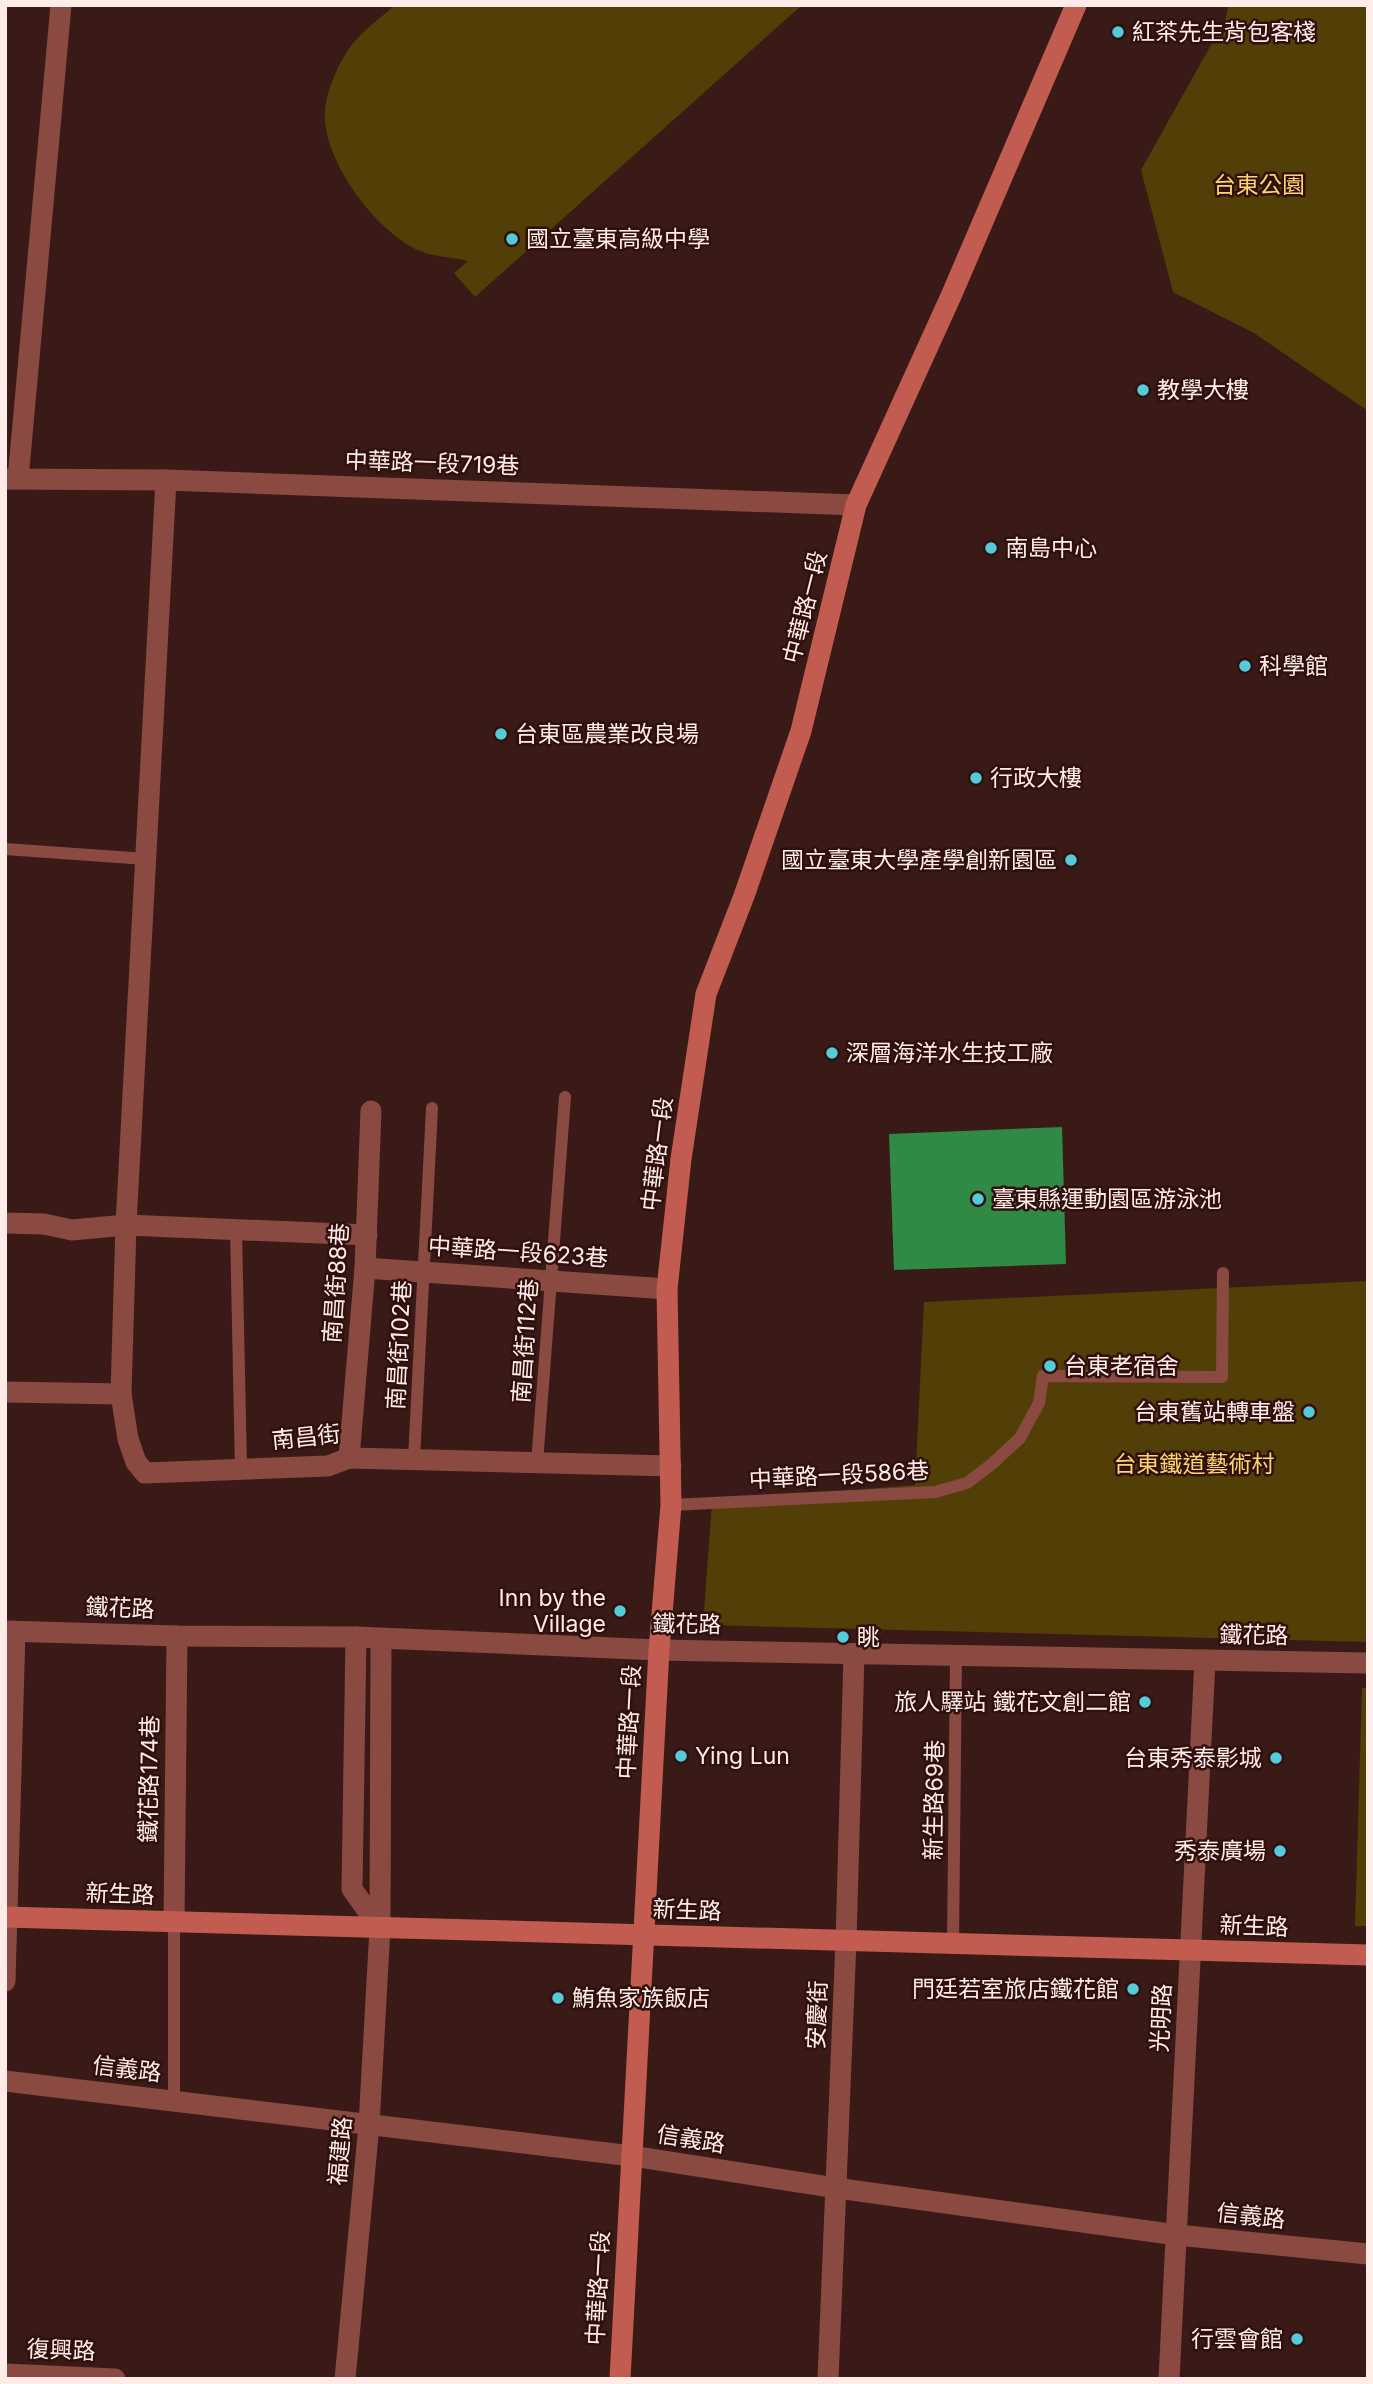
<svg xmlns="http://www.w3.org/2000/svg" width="1373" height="2384" font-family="Inter,'Noto Sans TC',sans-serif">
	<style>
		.green { fill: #513f07 }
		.water { fill: #2e8a44 }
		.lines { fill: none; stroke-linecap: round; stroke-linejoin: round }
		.lane { stroke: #8a4a42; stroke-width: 12 }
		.street { stroke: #8a4a42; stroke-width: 21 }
		.secondary { stroke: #c25c51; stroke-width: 21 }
		.poi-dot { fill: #53cbdb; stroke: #2f100d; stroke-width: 2.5 }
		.labels { text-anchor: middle; stroke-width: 5; stroke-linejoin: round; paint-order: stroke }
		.poi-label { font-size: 23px; fill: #ffece9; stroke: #2f100d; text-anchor: start }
		.park-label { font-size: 23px; fill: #fed56b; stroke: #2f100d }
		.street-label { font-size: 23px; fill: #ffece9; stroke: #2f100d }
	</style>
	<rect width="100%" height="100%" fill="#3a1a16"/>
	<g class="green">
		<path d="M395 5H802L475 297 454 273 468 261C452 257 435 257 420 251 376 232 321 159 325 110 327 88 341 57 355 41 366 28 382 17 395 5Z"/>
		<path d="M1228 5H1368V411L1254 333 1173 292 1141 170 1226 18Z"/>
		<path d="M1368 1281V1642L703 1625 712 1502 915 1485 924 1302Z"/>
		<path d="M1362 1688H1368V1926H1355Z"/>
	</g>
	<path class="water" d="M1062 1127 1066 1264 894 1270 889 1134Z"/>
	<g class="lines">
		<g class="lane">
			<path d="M5 849 146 859"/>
			<path d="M236 1230 241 1469"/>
			<path d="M414 1459 432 1108"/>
			<path d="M537 1463 565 1097"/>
			<path d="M671 1505 935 1492 967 1483 992 1464 1020 1438 1039 1403 1043 1376 1222 1377 1223 1273"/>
			<path d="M953 1944 956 1656"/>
			<path d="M174 2101V1922"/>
		</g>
		<g class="street">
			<path d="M5 479 166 480 856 505"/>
			<path d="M18 479 61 5"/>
			<path d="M166 480 126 1225 121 1394 128 1439 136 1462 145 1473 328 1466 349 1458 671 1466"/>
			<path d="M5 1223 44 1224 72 1230 126 1225 367 1235"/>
			<path d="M365 1268 667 1289"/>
			<path d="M5 1392 121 1394"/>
			<path d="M349 1458 365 1268 371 1111"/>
			<path d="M5 1631 177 1636 356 1637 659 1650 1368 1663"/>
			<path d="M356 1637 352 1889 380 1928"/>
			<path d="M174 1922 177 1636"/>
			<path d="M5 1981 15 1631"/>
			<path d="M5 2081 632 2156 836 2188 1177 2235 1368 2254"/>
			<path d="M5 2374 115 2379"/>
			<path d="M345 2379 369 2125 380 1928 381 1639"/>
			<path d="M828 2379 846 1941 854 1654"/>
			<path d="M1169 2379 1205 1660"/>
		</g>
		<g class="secondary">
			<path d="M5 1917 1368 1955"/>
			<path d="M620 2379 659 1650 671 1505 667 1289 681 1159 706 994 744 896 801 731 856 505 951 296 1076 5"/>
		</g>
	</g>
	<g class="poi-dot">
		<circle cx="1118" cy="32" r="7"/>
		<circle cx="512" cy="239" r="7"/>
		<circle cx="1143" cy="390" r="7"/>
		<circle cx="991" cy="548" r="7"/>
		<circle cx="1245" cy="666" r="7"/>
		<circle cx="501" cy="734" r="7"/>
		<circle cx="976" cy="778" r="7"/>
		<circle cx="1071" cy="860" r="7"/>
		<circle cx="832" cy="1053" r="7"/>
		<circle cx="978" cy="1199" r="7"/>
		<circle cx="1050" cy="1366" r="7"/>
		<circle cx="1309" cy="1412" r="7"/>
		<circle cx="620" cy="1611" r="7"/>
		<circle cx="843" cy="1637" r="7"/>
		<circle cx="1145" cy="1702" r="7"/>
		<circle cx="681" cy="1756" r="7"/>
		<circle cx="1276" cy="1758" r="7"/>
		<circle cx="1280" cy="1851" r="7"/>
		<circle cx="1133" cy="1989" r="7"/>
		<circle cx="558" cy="1998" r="7"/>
		<circle cx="1297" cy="2339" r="7"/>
	</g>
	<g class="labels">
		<g class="poi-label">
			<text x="1132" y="40">紅茶先生背包客棧</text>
			<text x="526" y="247">國立臺東高級中學</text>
			<text x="1157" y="398">教學大樓</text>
			<text x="1005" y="556">南島中心</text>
			<text x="1259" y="674">科學館</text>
			<text x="515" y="742">台東區農業改良場</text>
			<text x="990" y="786">行政大樓</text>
			<text x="1057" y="868" text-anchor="end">國立臺東大學產學創新園區</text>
			<text x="846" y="1061">深層海洋水生技工廠</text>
			<text x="992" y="1207">臺東縣運動園區游泳池</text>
			<text x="1064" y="1374">台東老宿舍</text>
			<text x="1295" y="1420" text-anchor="end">台東舊站轉車盤</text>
			<text x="606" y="1606" text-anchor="end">Inn by the<tspan x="606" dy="26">Village</tspan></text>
			<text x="857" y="1645">眺</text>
			<text x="1131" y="1710" text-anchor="end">旅人驛站 鐵花文創二館</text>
			<text x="695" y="1764">Ying Lun</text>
			<text x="1262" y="1766" text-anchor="end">台東秀泰影城</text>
			<text x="1266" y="1859" text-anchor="end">秀泰廣場</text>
			<text x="1119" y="1997" text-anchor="end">門廷若室旅店鐵花館</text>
			<text x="572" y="2006">鮪魚家族飯店</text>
			<text x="1283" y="2347" text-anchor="end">行雲會館</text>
		</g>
		<g class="park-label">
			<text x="1259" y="193">台東公園</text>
			<text x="1194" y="1472">台東鐵道藝術村</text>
		</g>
		<g class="street-label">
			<text transform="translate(432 463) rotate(2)" y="8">中華路一段719巷</text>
			<text transform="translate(805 607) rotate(-76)" y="8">中華路一段</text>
			<text transform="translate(657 1154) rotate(-83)" y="8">中華路一段</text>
			<text transform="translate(518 1252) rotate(4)" y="8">中華路一段623巷</text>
			<text transform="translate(336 1283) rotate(-86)" y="8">南昌街88巷</text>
			<text transform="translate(525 1341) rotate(-86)" y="8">南昌街112巷</text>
			<text transform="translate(399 1345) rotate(-87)" y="8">南昌街102巷</text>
			<text transform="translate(306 1437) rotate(-6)" y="8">南昌街</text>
			<text transform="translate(839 1475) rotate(-3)" y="8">中華路一段586巷</text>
			<text transform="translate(120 1608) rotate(2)" y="8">鐵花路</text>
			<text transform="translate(687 1624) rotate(1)" y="8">鐵花路</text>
			<text transform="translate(1254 1635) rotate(1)" y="8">鐵花路</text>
			<text transform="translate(629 1722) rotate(-87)" y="8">中華路一段</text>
			<text transform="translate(149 1779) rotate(-89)" y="8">鐵花路174巷</text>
			<text transform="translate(934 1800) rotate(-89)" y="8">新生路69巷</text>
			<text transform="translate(120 1894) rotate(2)" y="8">新生路</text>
			<text transform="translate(687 1910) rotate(2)" y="8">新生路</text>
			<text transform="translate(1254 1926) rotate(2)" y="8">新生路</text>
			<text transform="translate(817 2015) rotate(-88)" y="8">安慶街</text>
			<text transform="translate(1161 2018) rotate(-87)" y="8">光明路</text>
			<text transform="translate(127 2069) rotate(7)" y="8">信義路</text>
			<text transform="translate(691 2139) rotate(9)" y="8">信義路</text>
			<text transform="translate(340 2151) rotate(-85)" y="8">福建路</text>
			<text transform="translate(1251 2216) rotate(6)" y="8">信義路</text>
			<text transform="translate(598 2288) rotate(-87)" y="8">中華路一段</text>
			<text transform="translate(61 2350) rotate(2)" y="8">復興路</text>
		</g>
	</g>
	<rect width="1373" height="2384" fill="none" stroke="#ffece9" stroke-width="14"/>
</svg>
